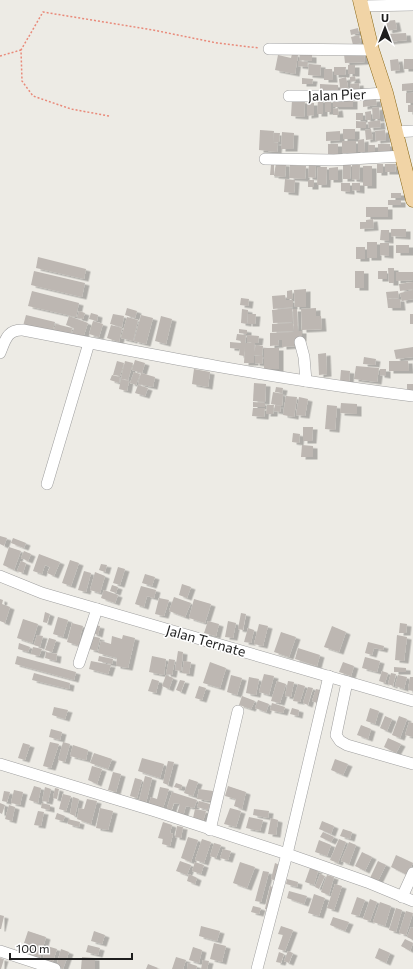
<svg xmlns="http://www.w3.org/2000/svg" width="413" height="969" font-family="Commissioner,sans-serif">
	<style>
		.building { fill: #bdb7b2; filter: url(#shadow) }
		.lines { fill: none; stroke-linecap: round; stroke-linejoin: round }
		.minor-casing { stroke: #9f9f9f; stroke-width: 12 }
		.major-casing { stroke: #866411; stroke-width: 15 }
		.path { stroke: #e98a7a; stroke-width: 1.5; stroke-dasharray: 2 2; stroke-linecap: butt }
		.minor { stroke: #fff; stroke-width: 11 }
		.major { stroke: #f1d4a6; stroke-width: 14 }
		.labels { text-anchor: middle; stroke-width: 3; stroke-linejoin: round; paint-order: stroke }
		.street-label { font-size: 14px; fill: #1e1e1e; stroke: #fff }
	</style>
	<defs>
		<filter id="shadow"><feDropShadow dx="4.5" dy="2.5" stdDeviation="0" flood-color="#0004"/></filter>
	</defs>
	<rect width="100%" height="100%" fill="#edebe5"/>
	<g class="building">
		<path d="M395 20 397 29 388 31 386 21Z"/>
		<path d="M358 28 359 33 351 35 350 30Z"/>
		<path d="M406 33 407 40 388 42 387 34Z"/>
		<path d="M359 35 361 43 353 45 351 37Z"/>
		<path d="M364 52 365 62 345 63 344 54Z"/>
		<path d="M292 54 298 55 295 74 275 70 278 55 291 58Z"/>
		<path d="M300 54 312 55V61L299 60Z"/>
		<path d="M398 59 400 70 391 71 390 60Z"/>
		<rect x="404" y="59" width="9" height="10"/>
		<path d="M298 61 308 62 307 67 298 66Z"/>
		<path d="M309 64 321 65 320 76 308 75Z"/>
		<rect x="348" y="65" width="7" height="9"/>
		<path d="M334 67H346L345 75H334Z"/>
		<path d="M324 69H332L333 80H324Z"/>
		<path d="M355 76 356 81 350 82V77Z"/>
		<path d="M346 77 349 93 341 94 339 79Z"/>
		<path d="M302 78 313 79 312 84H302Z"/>
		<path d="M359 83 360 93 351 94 350 84Z"/>
		<path d="M413 83V90L402 91V84Z"/>
		<path d="M320 84 338 85V94L320 93Z"/>
		<rect x="406" y="93" width="7" height="10"/>
		<rect x="333" y="99" width="20" height="8"/>
		<path d="M376 99 377 105 363 107V100Z"/>
		<path d="M292 100 305 101 304 117 291 116Z"/>
		<path d="M318 100H323V114H317Z"/>
		<rect x="325" y="100" width="6" height="12"/>
		<path d="M307 103H314V115L307 116Z"/>
		<rect x="408" y="105" width="5" height="7"/>
		<path d="M379 107 380 119H373L372 108Z"/>
		<path d="M338 108 339 115H333V109Z"/>
		<path d="M371 111V120H366L365 112Z"/>
		<rect x="356" y="113" width="7" height="7"/>
		<path d="M380 120 381 127 369 128 368 122Z"/>
		<path d="M356 121 366 122V128H356Z"/>
		<rect x="343" y="129" width="12" height="10"/>
		<path d="M371 129 373 139 366 140 365 130Z"/>
		<path d="M260 130 274 131 273 142 278 143 277 152 259 150Z"/>
		<path d="M385 130 386 140 376 141 375 131Z"/>
		<path d="M340 131V140L326 141V132Z"/>
		<path d="M282 132 294 133 293 149H281Z"/>
		<path d="M274 133H280L279 142H273Z"/>
		<path d="M364 139 365 152H358V140Z"/>
		<rect x="342" y="141" width="14" height="12"/>
		<rect x="328" y="144" width="10" height="12"/>
		<rect x="378" y="144" width="12" height="11"/>
		<rect x="368" y="145" width="7" height="12"/>
		<path d="M276 163 286 164 285 177 274 176Z"/>
		<path d="M309 163H316L315 178 308 177Z"/>
		<path d="M343 164H351L350 179H343Z"/>
		<rect x="377" y="164" width="6" height="9"/>
		<path d="M385 164H396L395 172H385Z"/>
		<path d="M271 165H274V175H270Z"/>
		<path d="M290 165 306 166 305 179 289 178Z"/>
		<path d="M352 165H360L359 180 352 179Z"/>
		<rect x="363" y="166" width="9" height="20"/>
		<path d="M318 167H327L326 185H317Z"/>
		<path d="M338 167V180H329V168Z"/>
		<path d="M285 179 295 180 294 193 284 192Z"/>
		<rect x="308" y="180" width="6" height="7"/>
		<path d="M341 183H350V192L341 191Z"/>
		<path d="M352 183H360V191L352 190Z"/>
		<rect x="391" y="193" width="10" height="5"/>
		<rect x="388" y="200" width="13" height="5"/>
		<rect x="366" y="207" width="22" height="10"/>
		<path d="M373 219 374 228 360 229V222H366V220Z"/>
		<path d="M391 229H406V237L391 236Z"/>
		<path d="M381 230H389V241L380 240Z"/>
		<rect x="367" y="242" width="10" height="16"/>
		<path d="M380 243H389V256L380 255Z"/>
		<rect x="396" y="245" width="13" height="8"/>
		<rect x="356" y="247" width="9" height="12"/>
		<path d="M38 257 86 269 84 279 36 268Z"/>
		<path d="M388 268H394V283H389Z"/>
		<path d="M34 271 85 283 82 297 31 285Z"/>
		<rect x="355" y="271" width="9" height="17"/>
		<rect x="378" y="271" width="9" height="8"/>
		<path d="M396 272H413V280L396 281Z"/>
		<path d="M413 282V289L400 291 399 284Z"/>
		<path d="M306 289V307H295L294 290Z"/>
		<path d="M292 290 293 299H287V291Z"/>
		<path d="M413 290V299L402 301 400 293Z"/>
		<path d="M32 291 79 303 76 317 28 306Z"/>
		<path d="M398 291 399 298 387 299 386 292Z"/>
		<path d="M285 295 286 300H293V307L273 309 272 296Z"/>
		<path d="M241 298 249 299 248 306 240 305Z"/>
		<path d="M387 299H400L401 308H388Z"/>
		<path d="M127 308 137 311 135 318 125 315Z"/>
		<path d="M292 308 293 322 273 323 272 310Z"/>
		<path d="M316 308V316H321L322 329 302 330 301 309Z"/>
		<path d="M242 309 248 310 247 324 241 323Z"/>
		<path d="M293 309H297L298 331H302V339H294L295 346 282 347V340H278L279 345 270 346V333L294 332Z"/>
		<path d="M79 311 85 313 83 319 77 318Z"/>
		<path d="M91 313 98 315 97 321 89 319Z"/>
		<path d="M113 314 124 316 122 327 110 324Z"/>
		<path d="M248 314H256L255 324H248Z"/>
		<rect x="410" y="314" width="3" height="10"/>
		<path d="M26 315 55 322 52 333 23 326Z"/>
		<path d="M141 315 153 318 146 344 134 341Z"/>
		<path d="M69 316 88 323 83 338 72 334 74 328 66 325Z"/>
		<path d="M161 316 172 319 166 344 155 341Z"/>
		<path d="M127 317 138 320 133 341 121 338Z"/>
		<path d="M93 321 103 324 99 337 89 334Z"/>
		<path d="M293 323 294 331 272 332V324Z"/>
		<path d="M56 324 72 328 70 338 53 333Z"/>
		<path d="M111 325 122 328 119 342 107 338Z"/>
		<path d="M239 329 247 330V334L239 333Z"/>
		<path d="M237 334 246 335 245 343H252L247 342V335L259 336 258 343H255L254 352 256 345 263 346 262 356 254 355V363H244L245 346 244 356 239 355 240 349 230 348V342L241 343V341L236 340Z"/>
		<path d="M413 347V357L396 359 394 350Z"/>
		<rect x="264" y="348" width="15" height="21"/>
		<path d="M326 353 327 374 319 375 318 354Z"/>
		<path d="M255 356H263L262 364 255 363Z"/>
		<path d="M364 357 376 359 375 365 363 364Z"/>
		<path d="M135 360 145 363 142 373 132 370Z"/>
		<path d="M117 361 124 363 120 376 113 375Z"/>
		<path d="M125 361 133 363 128 380 121 379Z"/>
		<path d="M389 361H408L409 371H389Z"/>
		<path d="M356 366 379 368 377 382 354 379Z"/>
		<path d="M194 369 210 372 208 387 192 384Z"/>
		<path d="M380 369H386V376L380 375Z"/>
		<path d="M341 370 350 371 349 382 340 381Z"/>
		<path d="M134 372 140 374 136 385 130 383Z"/>
		<path d="M141 373 155 377 153 387 138 384Z"/>
		<path d="M112 375 120 377 119 383 110 380Z"/>
		<path d="M121 379 129 381 127 391 119 389Z"/>
		<path d="M254 383 266 384 265 402 253 401Z"/>
		<rect x="407" y="384" width="6" height="9"/>
		<path d="M138 385 148 388 145 396 135 393Z"/>
		<path d="M276 387 283 388 282 393 275 392Z"/>
		<path d="M273 392 283 394 282 406 271 404Z"/>
		<path d="M286 396 297 397 294 417 283 415Z"/>
		<path d="M299 397 308 399 305 416 296 415Z"/>
		<path d="M253 402 265 403V407H253Z"/>
		<path d="M341 403 357 404V414L340 413Z"/>
		<path d="M267 405H274L273 414H266Z"/>
		<path d="M275 405 281 406 280 412 274 411Z"/>
		<path d="M327 405 337 406 335 430 325 429Z"/>
		<path d="M253 408H265L264 417 252 416Z"/>
		<path d="M303 427H313L312 441H303Z"/>
		<path d="M293 433 300 434 299 443 292 442Z"/>
		<path d="M302 445 313 446V457H301Z"/>
		<path d="M0 536 7 538 4 546 0 544Z"/>
		<path d="M13 538 26 543 24 548 11 543Z"/>
		<path d="M9 547 21 551 14 570 3 565Z"/>
		<path d="M24 551 31 554 28 561 21 558Z"/>
		<path d="M39 554 60 562 54 576 47 573 50 567 45 565 42 574 33 571Z"/>
		<path d="M70 560 79 563 71 586 62 583Z"/>
		<path d="M21 561 26 563 23 573 17 571Z"/>
		<path d="M101 564 107 565 105 572 99 570Z"/>
		<path d="M118 567 125 569 120 585 113 583Z"/>
		<path d="M84 571 91 573 86 592 78 590Z"/>
		<path d="M95 572 105 576 100 593 90 590Z"/>
		<path d="M145 574 155 577 152 586 142 583Z"/>
		<path d="M182 584 191 587 187 598 179 595Z"/>
		<path d="M112 585 118 587 116 593 110 591Z"/>
		<path d="M141 586 156 590 154 598 147 596 144 607 135 604Z"/>
		<path d="M104 590 118 595 115 603 101 598Z"/>
		<path d="M174 597 191 603 185 617 169 611Z"/>
		<path d="M159 598 169 600 164 616 155 614Z"/>
		<path d="M0 599 3 600 2 604 10 607 5 623 0 621Z"/>
		<path d="M194 599 211 604 205 623 189 618Z"/>
		<path d="M45 612 50 614 47 623 43 622Z"/>
		<path d="M241 613 246 614 243 630 238 629Z"/>
		<path d="M58 617 68 620 63 637 53 634Z"/>
		<path d="M23 619 38 624 32 643 17 638Z"/>
		<path d="M208 621 219 624 216 636 204 633Z"/>
		<path d="M228 621 236 623 233 638 225 637Z"/>
		<path d="M72 623 83 626 80 637 86 639 84 647 67 642Z"/>
		<path d="M400 623 407 624 406 633H399Z"/>
		<path d="M259 624 268 626 263 646 254 644Z"/>
		<path d="M94 625 100 626 98 635 92 633Z"/>
		<path d="M332 626 346 632 339 652 324 647Z"/>
		<path d="M248 628 254 630 251 643 244 642Z"/>
		<path d="M281 632 296 637 289 657 274 652Z"/>
		<path d="M37 635 43 636 40 647 34 645Z"/>
		<path d="M123 635 135 638 128 668 116 666 117 658 98 653 101 641 111 644 112 636 122 639Z"/>
		<path d="M397 635 407 637 404 661 395 660Z"/>
		<path d="M92 636 100 638 97 651 89 649Z"/>
		<path d="M49 638 56 640 52 652 45 650Z"/>
		<path d="M368 642 384 646 383 650 374 648 372 655 365 653Z"/>
		<path d="M19 643 30 647 28 652 18 649Z"/>
		<path d="M33 647 42 649 39 656 31 654Z"/>
		<path d="M298 648 320 655 317 666 295 659Z"/>
		<path d="M178 651 183 652 181 671 175 670Z"/>
		<path d="M46 652 57 654 56 661 45 658Z"/>
		<path d="M17 656 76 672 74 680 15 664Z"/>
		<path d="M99 656 113 659 112 664 98 661Z"/>
		<path d="M152 656 166 659 164 675 149 672Z"/>
		<path d="M365 657 380 661 377 672 362 668Z"/>
		<path d="M169 659 175 660 172 675 166 674Z"/>
		<path d="M91 661 111 665 108 674 89 669Z"/>
		<path d="M184 661 191 662 189 674 182 673Z"/>
		<path d="M210 662 226 668 220 688 203 683Z"/>
		<path d="M343 662 354 666 351 676 339 672Z"/>
		<path d="M394 667 406 668V672H394Z"/>
		<path d="M382 671 388 673 385 683 379 681Z"/>
		<path d="M34 673 70 683 69 689 32 680Z"/>
		<path d="M391 673 396 674 393 686 388 684Z"/>
		<path d="M264 674 274 676 269 695 259 692Z"/>
		<path d="M166 675 173 678 169 689 162 686Z"/>
		<path d="M231 675 242 678 237 695 227 692Z"/>
		<path d="M398 675 407 677 404 689 395 686Z"/>
		<path d="M249 677 259 679 256 695 246 693Z"/>
		<path d="M410 677H413V691L408 690Z"/>
		<path d="M152 679 159 681 156 693 148 691Z"/>
		<path d="M180 680 185 681 181 692 176 690Z"/>
		<path d="M277 681 286 684 280 703 271 701Z"/>
		<path d="M288 681 294 682 291 697 285 696Z"/>
		<path d="M298 684 305 686 300 702 293 701Z"/>
		<path d="M199 686 206 688 202 700 195 698Z"/>
		<path d="M308 687 313 688 308 705 303 703Z"/>
		<path d="M316 689 320 690 317 703 312 701Z"/>
		<path d="M242 696 255 701 251 709 239 705Z"/>
		<path d="M258 700 269 704 266 712 255 708Z"/>
		<path d="M272 703 285 707 283 713 270 710Z"/>
		<path d="M54 707 68 710 65 719 52 715Z"/>
		<path d="M292 708 299 710 298 716 290 714Z"/>
		<path d="M370 708 379 711 375 724 366 721Z"/>
		<path d="M385 716 392 719 387 731 380 728Z"/>
		<path d="M399 716 407 719 400 738 392 735Z"/>
		<path d="M409 722 413 723V737L405 735Z"/>
		<path d="M361 725 371 729 368 739 357 735Z"/>
		<path d="M51 729 62 732 60 740 49 737Z"/>
		<path d="M388 738 401 744 396 753 384 747Z"/>
		<path d="M50 742 59 744 51 768 43 766Z"/>
		<path d="M63 742 70 744 65 762 58 760Z"/>
		<path d="M23 743 30 745 25 760 18 758Z"/>
		<path d="M73 745 88 750 86 760 70 756Z"/>
		<path d="M94 753 112 759 108 769 90 763Z"/>
		<path d="M142 758 164 764 160 778 138 771Z"/>
		<path d="M335 759 348 764 343 775 331 770Z"/>
		<path d="M168 761 174 762 168 785 163 783Z"/>
		<path d="M92 766 102 769 97 784 88 780Z"/>
		<path d="M113 772 121 774 116 792 108 790Z"/>
		<path d="M145 776 152 778 146 803 139 801Z"/>
		<path d="M135 778 142 780 137 798 130 796Z"/>
		<path d="M189 779 198 782 193 796 184 793Z"/>
		<path d="M176 783 182 785 181 789 174 787Z"/>
		<path d="M34 786 41 788 38 803 29 800Z"/>
		<path d="M228 786 246 792 242 809 234 806 236 799 225 796Z"/>
		<path d="M45 787 51 789 48 802 42 801Z"/>
		<path d="M160 787 169 789 163 808 149 804 151 797 157 799Z"/>
		<path d="M55 788 59 789 57 799 53 798Z"/>
		<path d="M199 789 213 791 211 801 197 799Z"/>
		<path d="M14 790 23 792 20 805 11 803Z"/>
		<path d="M4 791 10 792 7 802 2 801Z"/>
		<path d="M172 792 197 800 194 808 186 806 183 816 177 814 180 804 174 803 171 812 166 811Z"/>
		<path d="M63 794 71 796 66 811 59 809Z"/>
		<path d="M73 797 79 799 75 816 70 814Z"/>
		<path d="M87 799 97 801 91 824 77 819 79 808 84 809Z"/>
		<path d="M199 801 210 804 208 810 197 807Z"/>
		<path d="M0 803 5 805 2 814 0 813Z"/>
		<path d="M42 803 50 805V810L41 808Z"/>
		<path d="M9 805 15 807 12 821 5 819Z"/>
		<path d="M100 808 113 811 108 830 96 828Z"/>
		<path d="M230 808 241 811 236 827 224 824Z"/>
		<path d="M195 809 206 811 203 821 193 818Z"/>
		<path d="M254 809 269 811 268 818 253 815Z"/>
		<path d="M38 811 44 812 41 826 34 825Z"/>
		<path d="M57 813 65 816 63 821 55 819Z"/>
		<path d="M249 817 263 820 260 831 246 828Z"/>
		<path d="M271 818 278 820 276 835 268 834Z"/>
		<path d="M68 819 80 822 79 827 68 824Z"/>
		<path d="M322 821 334 826 331 834 319 829Z"/>
		<path d="M163 822 172 825 170 833 173 834 170 846 162 844 163 839 158 838Z"/>
		<path d="M177 826 183 827 181 838 175 837Z"/>
		<path d="M343 829 352 832 350 839 340 836Z"/>
		<path d="M323 832 334 837 331 842 320 837Z"/>
		<path d="M188 837 198 840 191 862 181 858Z"/>
		<path d="M202 839 211 842 204 863 195 860Z"/>
		<path d="M339 839 346 842 338 863 330 860Z"/>
		<path d="M319 840 331 845 327 856 315 852Z"/>
		<path d="M349 842 356 845 349 864 341 861Z"/>
		<path d="M214 843 221 845 216 858 210 856Z"/>
		<path d="M223 849 231 851 228 860 220 858Z"/>
		<path d="M362 852 372 857 365 871 355 866Z"/>
		<path d="M396 855 413 863 407 875 391 867Z"/>
		<path d="M180 861 191 865 187 875 176 871Z"/>
		<path d="M378 861 386 865 378 881 370 878Z"/>
		<path d="M195 862 204 865 201 874 192 871Z"/>
		<path d="M240 862 255 867 247 888 233 883Z"/>
		<path d="M275 863 280 865 276 881 271 879Z"/>
		<path d="M310 868 318 871 314 885 305 882Z"/>
		<path d="M263 871 269 872 261 902 255 901Z"/>
		<path d="M189 874 197 878 195 884 187 881Z"/>
		<path d="M320 874 325 876 319 889 315 887Z"/>
		<path d="M327 875 334 877 329 895 321 892Z"/>
		<path d="M287 879 298 882 297 887 286 884Z"/>
		<path d="M335 884 342 886 334 910 327 908Z"/>
		<path d="M270 886 275 888 270 910 265 909Z"/>
		<path d="M289 891 307 896 304 904 287 898Z"/>
		<path d="M314 894 325 898 319 916 308 913Z"/>
		<path d="M357 897 365 900 359 916 351 914Z"/>
		<path d="M370 899 377 902 370 921 363 919Z"/>
		<path d="M380 902 391 906 385 926 373 922Z"/>
		<path d="M253 906 261 908 259 914 251 912Z"/>
		<path d="M396 908 402 910 396 932 389 930Z"/>
		<path d="M406 911 413 913 406 935 399 933Z"/>
		<path d="M0 915 4 916 1 929H0Z"/>
		<path d="M333 917 349 922 345 931 330 925Z"/>
		<path d="M201 926 220 931 217 941 199 936Z"/>
		<path d="M281 926 293 930 285 951 278 949 283 935 278 934Z"/>
		<path d="M411 927 413 928V940L407 937Z"/>
		<path d="M28 931 46 937 40 958 29 955 32 946 24 943Z"/>
		<path d="M94 931 105 935 102 944 91 941Z"/>
		<path d="M405 939 413 943 410 951 401 946Z"/>
		<path d="M214 943 226 946 222 962 210 959Z"/>
		<path d="M88 945 100 948 98 955 86 952Z"/>
		<path d="M47 946 57 949 52 964 42 961Z"/>
		<path d="M193 947 202 950 199 963 189 960Z"/>
		<path d="M379 948 390 953 386 963 375 958Z"/>
		<path d="M61 949 69 952 63 969 56 967Z"/>
		<path d="M288 951 293 953 289 963 284 961Z"/>
		<path d="M279 952 284 954 281 963 276 962Z"/>
		<path d="M82 957 95 958V969H81Z"/>
		<path d="M176 957 186 960 183 969H172Z"/>
		<path d="M0 958 4 959 1 969H0Z"/>
		<path d="M203 960 209 961 207 969H201Z"/>
		<path d="M188 963 197 966 196 969H187Z"/>
		<path d="M148 964 158 968 157 969H146Z"/>
	</g>
	<g class="lines">
		<g class="minor-casing">
			<g id="minor">
				<path d="M362 6 413 5"/>
				<path d="M269 49 372 50"/>
				<path d="M289 96H338L386 93"/>
				<path d="M395 132 413 131"/>
				<path d="M265 159 334 160 402 156"/>
				<path d="M300 342 304 357 306 381"/>
				<path d="M0 353C5 341 7 329 23 330 152 355 282 380 413 396"/>
				<path d="M47 484 89 343"/>
				<path d="M0 576 42 593 413 701"/>
				<path d="M79 663 97 609"/>
				<path d="M329 676 287 854 367 882 413 901"/>
				<path d="M347 682 336 735 340 741 347 745 413 764"/>
				<path d="M0 764 155 811 287 854 257 969"/>
				<path d="M210 830 238 711"/>
				<path d="M402 897 413 873"/>
				<path d="M0 951 55 969"/>
			</g>
		</g>
		<g class="major-casing">
			<path id="major" d="M360 0 372 50 386 93 413 200"/>
		</g>
		<g class="path">
			<path d="M0 56 21 50"/>
			<path d="M109 116 71 109 33 96 22 81 21 50 43 12 153 30 217 43 259 48"/>
		</g>
		<use href="#minor" class="minor"/>
		<use href="#major" class="major"/>
	</g>
	<g class="labels">
		<g class="street-label">
			<text transform="translate(337 95) rotate(-2)" y="5">Jalan Pier</text>
			<text transform="translate(206 641) rotate(16)" y="5">Jalan Ternate</text>
		</g>
	</g>
	<g transform="translate(385 28)" stroke="#ffffff" stroke-width="3" paint-order="stroke">
	<path d="M0-3L7 15L0 10L-7 15Z" fill="#1e1e1e"/>
	<text y="-6" font-size="11" font-weight="bold" text-anchor="middle" fill="#1e1e1e">U</text>
	</g>
	<path d="M10 953v6h122v-6" fill="none" stroke="#1e1e1e" stroke-width="2"/>
	<text x="16" y="953" font-size="12" fill="#1e1e1e" stroke="#ffffff" stroke-width="3" paint-order="stroke">100 m</text>
</svg>
